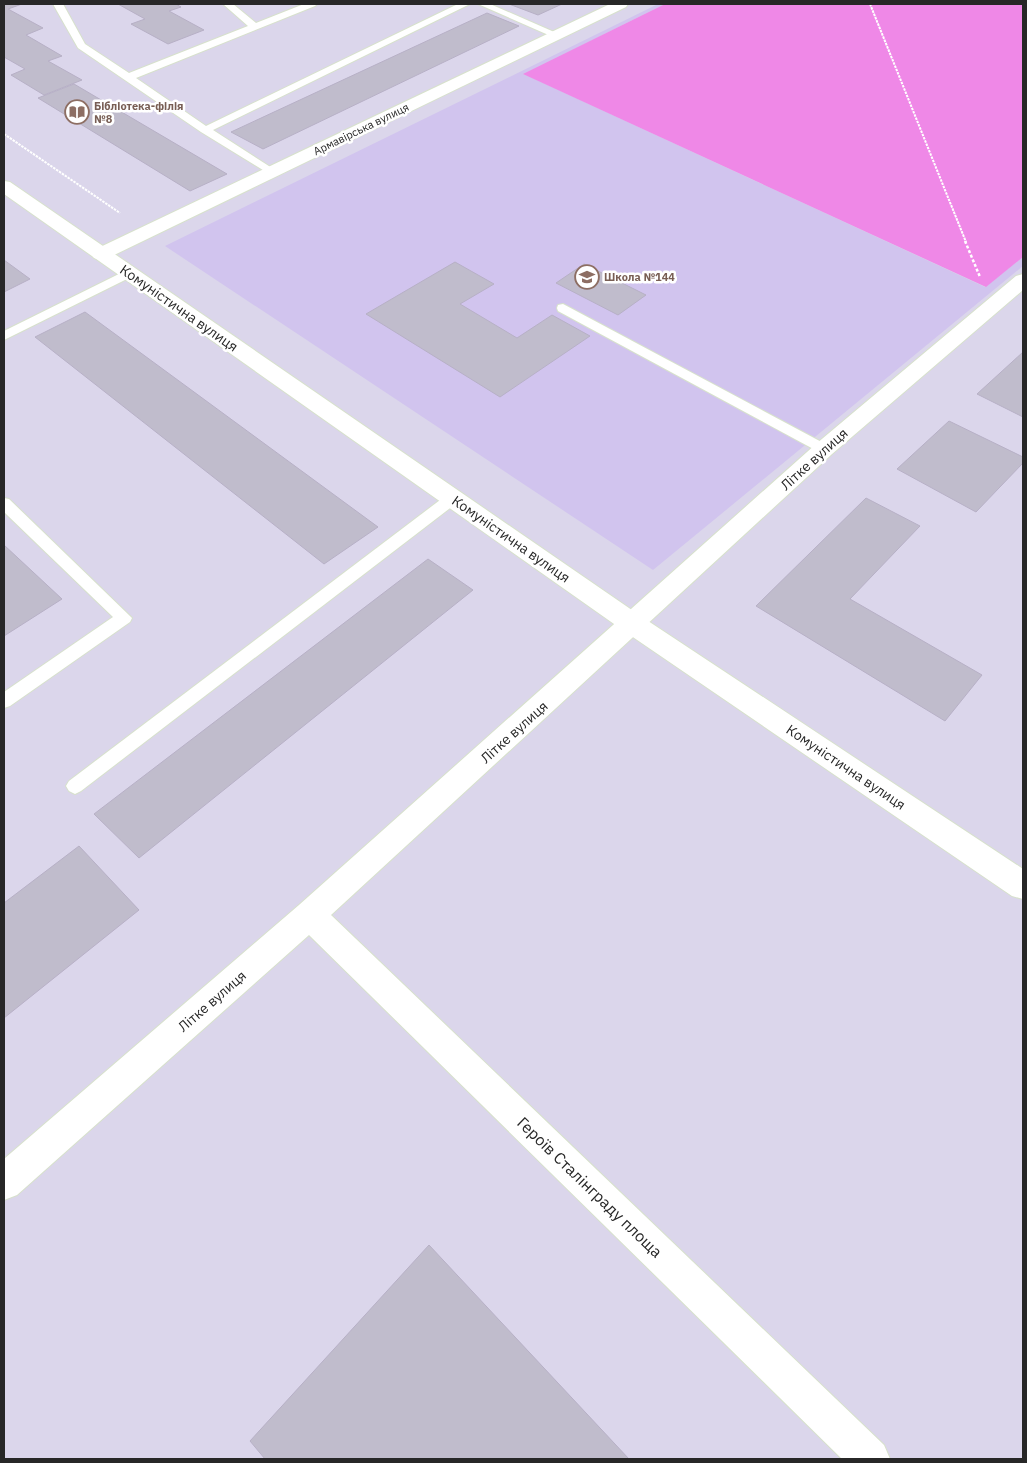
<svg xmlns="http://www.w3.org/2000/svg" width="1027" height="1463" font-family="'IBM Plex Sans',sans-serif">
	<style>
		.education { fill: #d1c4ee }
		.pitch { fill: #ef88e7 }
		.building { fill: #c0bccc; stroke: #b7b0c6 }
		.lines { fill: none; stroke-linecap: round; stroke-linejoin: round }
		.service-casing { stroke: #d7e1cc; stroke-width: 2 }
		.minor-casing { stroke: #d7e1cc; stroke-width: 2 }
		.tertiary-casing { stroke: #d7e1cc; stroke-width: 2 }
		.path-far1 { stroke: #fff; stroke-width: 2; stroke-dasharray: 2.5 1; stroke-linecap: butt }
		.path { stroke: #fff; stroke-width: 2.5; stroke-dasharray: 3 2; stroke-linecap: butt }
		.service { fill: #fff; fill-rule: evenodd }
		.minor { fill: #fff; fill-rule: evenodd }
		.tertiary { fill: #fff; fill-rule: evenodd }
		.labels { text-anchor: middle; stroke-width: 5; stroke-linejoin: round; paint-order: stroke }
		.far-education-label { font-size: 11px; font-weight: bold; fill: #785e54; stroke: #fff; text-anchor: start }
		.far-street-label { font-size: 11px; fill: #272727; stroke: #fff }
		.street-label { font-size: 14px; fill: #272727; stroke: #fff }
		.near-street-label { font-size: 16px; fill: #272727; stroke: #fff }
	</style>
	<rect width="100%" height="100%" fill="#dbd6eb"/>
	<path class="education" d="M658 4H665L524 74 985 287 1023 257V266L653 570 165 246Z"/>
	<path class="pitch" d="M665 4H1023V257L986 287 523 74Z"/>
	<g class="building">
		<path d="M4 4H22L8 9 43 28 26 35 62 56 48 61 82 80 44 95 11 75 25 69 4 57Z"/>
		<path d="M118 4H176L181 7 169 11 204 30 168 44 131 24 145 19Z"/>
		<path d="M509 4H562L538 15Z"/>
		<path d="M487 13 519 26 263 149 231 132Z"/>
		<path d="M74 84 227 174 190 191 38 98Z"/>
		<path d="M4 260 30 279 4 292Z"/>
		<path d="M455 262 494 284 460 304 517 338 552 315 590 336 500 397 366 314Z"/>
		<path d="M584 264 646 295 618 315 556 283Z"/>
		<path d="M85 312 378 527 324 564 35 337Z"/>
		<path d="M1023 352V417L977 394Z"/>
		<path d="M949 421 1023 457V463L976 512 897 469Z"/>
		<path d="M866 498 920 526 850 599 982 675 945 721 756 606Z"/>
		<path d="M4 545 62 599 4 636Z"/>
		<path d="M428 559 473 590 139 858 94 814Z"/>
		<path d="M79 846 139 910 4 1018V903Z"/>
		<path d="M429 1245 629 1459H265L250 1441Z"/>
	</g>
	<g class="lines">
		<g class="service-casing">
			<g id="service">
				<path d="M53 4H63L85 44 129 73 248 26 223 4H233L256 23 304 4H317L315 6 136 78 206 126 458 4H470L213 130 275 170 277 172 275 174 271 175 201 132 78 48Z"/>
				<path d="M478 4H490L561 35 556 38 553 37Z"/>
				<path d="M129 269 135 273 133 276 4 340V331Z"/>
				<path d="M563 304 829 446 831 449 829 452H819L558 311 557 308 558 305Z"/>
				<path d="M453 493 458 494 460 498 458 502 81 791 75 794 69 791 66 786 69 781 448 494Z"/>
				<path d="M4 498 9 499 132 618 130 622 10 706 4 708V692L113 617 4 512Z"/>
			</g>
		</g>
		<g class="minor-casing">
			<g id="minor">
				<path d="M610 4H628L626 7 108 258 101 260 94 258 91 254 94 250Z"/>
				<path d="M1023 274V290L832 454 331 915 884 1445 890 1459H842L309 935 17 1195 4 1200V1159L299 905 816 444 1016 276Z"/>
			</g>
		</g>
		<g class="tertiary-casing">
			<path id="tertiary" d="M4 181 10 182 642 617 1023 869V899L1012 896 624 631 4 194Z"/>
		</g>
		<g class="path-far1">
			<path d="M870 4 966 242"/>
			<path d="M4 134 120 213"/>
		</g>
		<path class="path" d="M965 241 980 277"/>
		<use href="#service" class="service"/>
		<use href="#minor" class="minor"/>
		<use href="#tertiary" class="tertiary"/>
	</g>
	<defs>
		<g id="library-ring" transform="scale(1.25)"><circle r="9.5" fill="#fff" stroke="#8d6e63" stroke-width="1.5"/><path d="M-6-4Q-3-5.5-.7-3.5V5Q-3 3-6 4ZM6-4Q3-5.5 .7-3.5V5Q3 3 6 4Z" fill="#8d6e63"/></g>
		<g id="school-ring" transform="scale(1.25)"><circle r="9.5" fill="#fff" stroke="#8d6e63" stroke-width="1.5"/><path d="M0-5L7-2L0 1L-7-2ZM-4 1L0 2.5L4 1V4Q0 6-4 4Z" fill="#8d6e63"/></g>
	</defs>
	<g fill-rule="evenodd">
		<use href="#library-ring" x="77" y="112"/>
		<use href="#school-ring" x="587" y="277"/>
	</g>
	<g class="labels">
		<g class="far-education-label">
			<text x="94" y="110">Бібліотека-філія<tspan x="94" dy="13">№8</tspan></text>
			<text x="604" y="281">Школа №144</text>
		</g>
		<g class="far-street-label">
			<text transform="translate(361 129) rotate(-26)" y="4">Армавірська вулиця</text>
		</g>
		<g class="street-label">
			<text transform="translate(179 308) rotate(35)" y="5">Комуністична вулиця</text>
			<text transform="translate(814 459) rotate(-42)" y="5">Літке вулиця</text>
			<text transform="translate(511 539) rotate(35)" y="5">Комуністична вулиця</text>
			<text transform="translate(514 732) rotate(-42)" y="5">Літке вулиця</text>
			<text transform="translate(846 767) rotate(34)" y="5">Комуністична вулиця</text>
			<text transform="translate(212 1001) rotate(-41)" y="5">Літке вулиця</text>
		</g>
		<g class="near-street-label">
			<text transform="translate(590 1187) rotate(44)" y="6">Героїв Сталінграду площа</text>
		</g>
	</g>
	<rect width="1027" height="1463" fill="none" stroke="#272727" stroke-width="10"/>
</svg>
